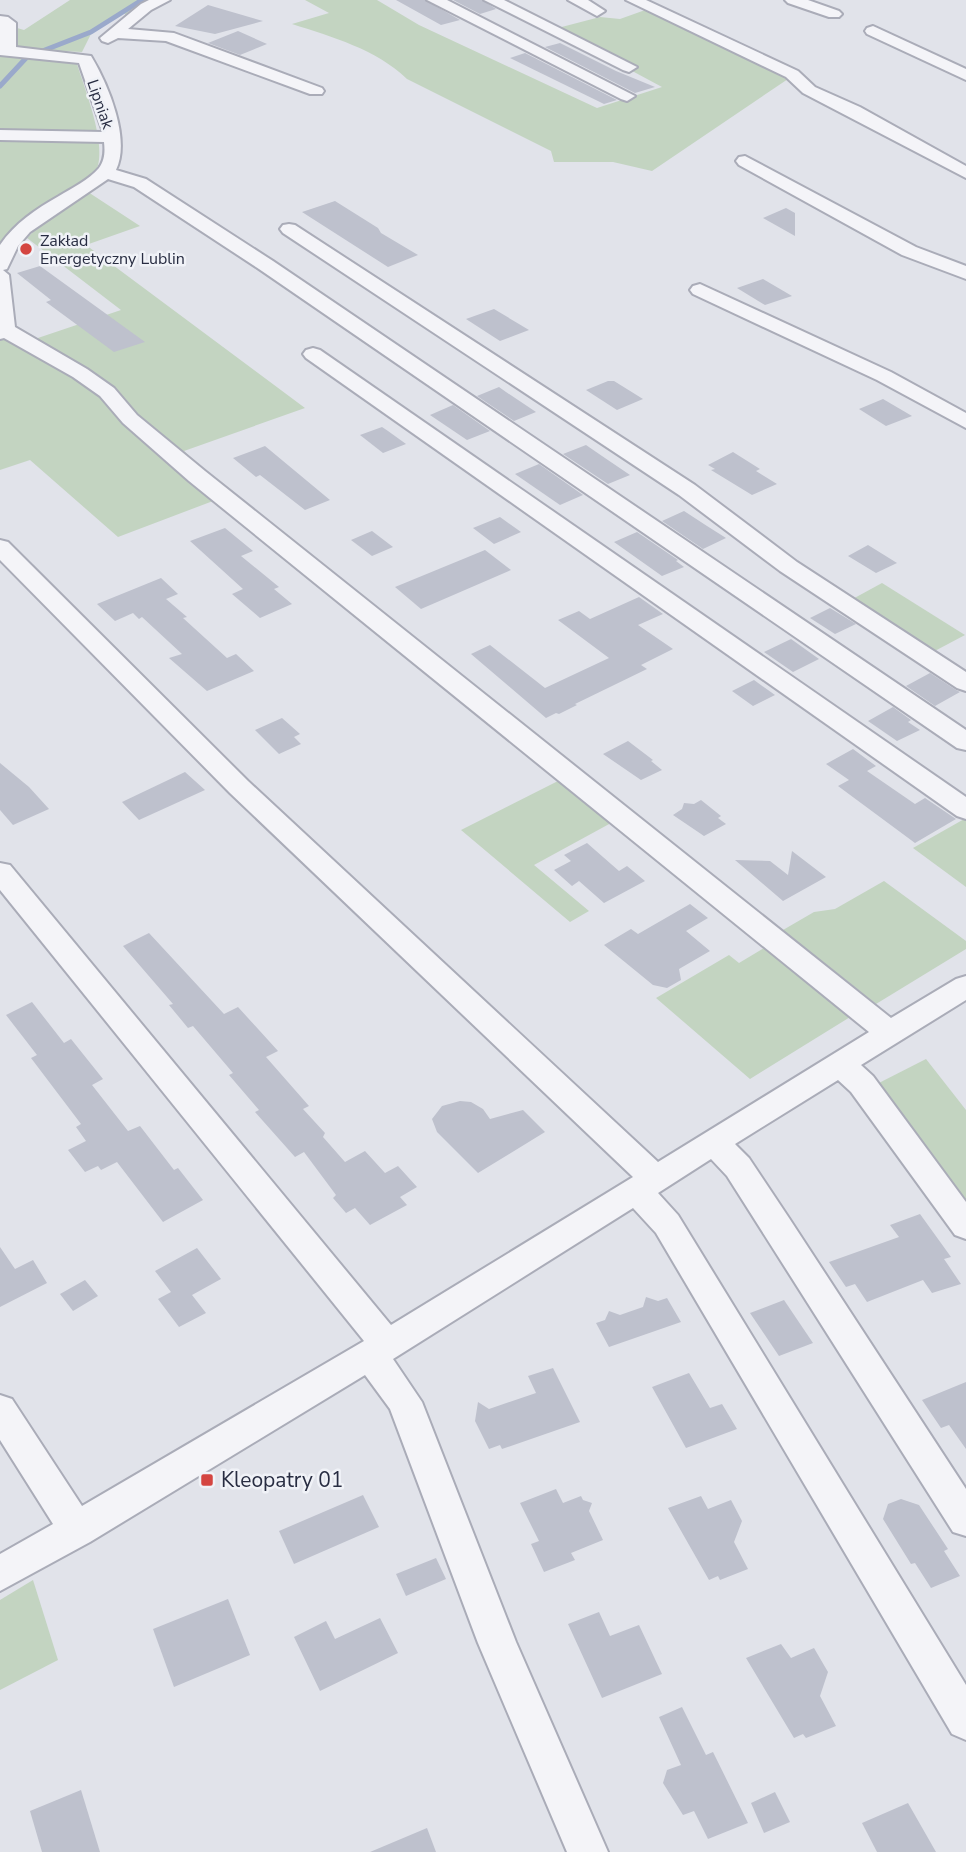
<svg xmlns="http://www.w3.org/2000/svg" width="966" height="1852" font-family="'Nunito Sans',sans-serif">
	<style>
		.green { fill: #c3d4c1 }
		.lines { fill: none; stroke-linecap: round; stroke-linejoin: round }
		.stream { stroke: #9aa9cb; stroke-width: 5 }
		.building { fill: #bec1cd }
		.minor-casing { stroke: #aaacb8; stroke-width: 4 }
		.minor { fill: #f4f4f8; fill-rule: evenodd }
		.poi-dot { fill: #d44541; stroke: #f0f2f7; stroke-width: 2.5 }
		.labels { text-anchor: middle; stroke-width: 5; stroke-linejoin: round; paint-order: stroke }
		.far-street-label { font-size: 16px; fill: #282d42; stroke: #f0f2f7 }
		.far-poi-label { font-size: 16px; fill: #282d42; stroke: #f0f2f7; text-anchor: start }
		.near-poi-label { font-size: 21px; fill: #282d42; stroke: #f0f2f7; text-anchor: start }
	</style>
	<rect width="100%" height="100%" fill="#e1e3ea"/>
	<g class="green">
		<path d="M70 0H159L126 15 121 11 92 32 82 52 0 48V23L24 30Z"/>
		<path d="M305 0H377L419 25 597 108 662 87 554 29 600 17 620 19 648 9 788 79 652 171 613 162H554L551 151 407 79C376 49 332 37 292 24L329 13Z"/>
		<path d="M0 53H16L77 64C84 87 111 153 94 174 80 191 54 202 36 213 22 222 7 231 0 246Z"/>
		<path d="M88 192 140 226 86 245 305 408 184 451 202 468 185 475 213 501 118 537 30 460 0 470V334L29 341 121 310 27 238 48 217Z"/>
		<path d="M882 583 965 635 931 653 849 601Z"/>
		<path d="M558 781 611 823 534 865 589 911 570 922 461 830Z"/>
		<path d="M966 818V887L913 848Z"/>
		<path d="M884 881 966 941V949L876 1004 783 930 814 912 835 909Z"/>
		<path d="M769 945 855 1014 750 1079 656 998 729 955 739 963Z"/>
		<path d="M926 1059 966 1110V1216L871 1087Z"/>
		<path d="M33 1580 58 1660 0 1690V1600Z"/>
	</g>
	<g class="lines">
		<path class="stream" d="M0 86 27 57 91 32 142 0"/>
	</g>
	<g class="building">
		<path d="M396 0H425L460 20 441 25Z"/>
		<path d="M453 0H482L496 9 480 14Z"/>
		<path d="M208 5 263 21 215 34 175 26Z"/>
		<path d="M238 31 267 44 240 55 208 43Z"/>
		<path d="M560 43 616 71 655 87 635 93 545 47Z"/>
		<path d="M525 53 617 100 604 104 510 58Z"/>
		<path d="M335 201 378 228 381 233 418 255 388 267 302 212Z"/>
		<path d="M786 208 795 213V236L763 218Z"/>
		<path d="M40 266 145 342 114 352 46 302 51 300 17 273Z"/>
		<path d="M763 279 792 296 765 305 737 288Z"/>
		<path d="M494 309 529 330 500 341 466 319Z"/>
		<path d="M608 381H614L643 399 617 410 586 390Z"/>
		<path d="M499 387 506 392 536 412 514 421 477 396Z"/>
		<path d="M883 399 912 416 886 426 859 409Z"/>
		<path d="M453 405 490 431 467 440 430 415Z"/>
		<path d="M382 427 388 431 406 444 383 453 360 435Z"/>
		<path d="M586 445 602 456 630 475 608 484 563 454Z"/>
		<path d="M265 446 330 500 305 510 260 475 256 477 233 458Z"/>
		<path d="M733 452 760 469 756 471 777 484 752 495 711 470 715 469 708 465Z"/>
		<path d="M539 464 583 495 560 505 515 474Z"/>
		<path d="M684 511 707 526 726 538 703 549 662 521Z"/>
		<path d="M500 517 521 532 494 544 473 528Z"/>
		<path d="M225 528 253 551 241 556 279 587 274 589 292 604 260 618 232 594 243 589 190 541Z"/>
		<path d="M372 531 393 547 372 556 351 540Z"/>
		<path d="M637 532 678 560 676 561 684 567 662 576 614 542Z"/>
		<path d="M868 545 897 563 876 573 848 556Z"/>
		<path d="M485 550 511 570 421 609 395 587Z"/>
		<path d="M161 578 178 594 166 599 187 617 183 618 227 658 236 654 254 671 207 691 169 658 182 654 142 617 139 619 133 613 115 621 97 604Z"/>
		<path d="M639 597 663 614 638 625 673 649 641 665 647 669 575 704 577 705 559 714 556 713 546 718 471 654 490 645 545 688 609 658 558 620 579 611 590 619Z"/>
		<path d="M830 608 856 624 835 634 810 618Z"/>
		<path d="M791 639 819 659 793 672 764 652Z"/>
		<path d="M930 673 956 690 960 692 935 706 906 686Z"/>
		<path d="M754 680 775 695 753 706 732 691Z"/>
		<path d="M893 707 911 720 908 722 920 730 897 741 868 721Z"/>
		<path d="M282 718 300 734 294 737 301 744 279 754 255 730Z"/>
		<path d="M628 741 653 760 651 761 662 770 641 780 603 754Z"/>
		<path d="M853 749 876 766 867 771 915 804 925 798 956 819 915 843 838 786 849 780 826 764Z"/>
		<path d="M0 763 29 787 49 809 13 825 0 810Z"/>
		<path d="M185 772 205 790 139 820 122 802Z"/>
		<path d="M701 800 721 816 718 818 726 824 704 836 673 815 682 809 684 803 694 804Z"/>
		<path d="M587 843 619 871 627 866 645 881 604 903 579 881 572 886 554 870 571 861 564 855Z"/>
		<path d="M792 851 826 877 783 901 735 860 770 861 788 875Z"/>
		<path d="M690 904 708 918 686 931 710 951 679 969 681 980 667 988 653 985 604 945 631 929 638 934Z"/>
		<path d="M149 933 224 1014 238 1007 278 1051 266 1057 309 1106 303 1109 325 1133 323 1137 345 1162 365 1151 385 1173 398 1166 417 1187 400 1197 407 1205 370 1225 355 1208 346 1213 333 1198 336 1195 304 1152 295 1157 255 1112 259 1110 229 1075 233 1073 193 1026 188 1028 169 1005 173 1004 123 946Z"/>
		<path d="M32 1002 64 1043 71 1039 103 1079 92 1085 128 1131 140 1126 174 1170 178 1168 203 1200 163 1222 117 1162 101 1170 98 1166 85 1172 68 1150 86 1141 76 1127 81 1124 31 1058 37 1055 6 1015Z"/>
		<path d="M460 1101 471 1102 483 1109 490 1119 523 1110 545 1132 478 1173 437 1132 432 1119 442 1106Z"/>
		<path d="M920 1214 951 1257 944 1259 961 1284 932 1293 923 1280 867 1302 855 1284 846 1287 829 1262 899 1237 890 1225Z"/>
		<path d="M0 1247 15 1269 33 1260 47 1283 0 1307Z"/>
		<path d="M197 1248 221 1279 192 1295 206 1313 179 1327 158 1299 171 1292 155 1271Z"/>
		<path d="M85 1280 98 1296 73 1311 60 1294Z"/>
		<path d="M646 1297 658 1301 667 1298 681 1322 609 1347 596 1323 605 1320 609 1311 620 1315 643 1307Z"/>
		<path d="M784 1300 813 1343 779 1356 750 1313Z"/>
		<path d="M553 1368 580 1422 502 1449 500 1445 489 1449 475 1421 478 1402 489 1409 536 1393 528 1376Z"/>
		<path d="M689 1373 710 1408 722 1404 737 1429 686 1448 652 1387Z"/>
		<path d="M966 1382V1449L949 1425 941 1428 922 1400Z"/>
		<path d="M556 1489 563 1503 581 1496 583 1500 592 1503 589 1511 603 1540 571 1553 575 1560 544 1572 531 1544 539 1541 520 1503Z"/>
		<path d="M363 1495 379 1527 294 1564 279 1531Z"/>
		<path d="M701 1496 708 1509 731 1500 742 1521 734 1542 748 1569 720 1580 718 1576 709 1580 668 1508Z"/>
		<path d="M901 1499 919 1505 948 1549 944 1551 960 1576 931 1588 915 1563 911 1564 883 1519 888 1504Z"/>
		<path d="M436 1558 446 1579 406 1596 396 1574Z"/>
		<path d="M228 1599 250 1655 174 1687 153 1629Z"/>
		<path d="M599 1612 610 1636 639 1625 662 1674 602 1698 568 1624Z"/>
		<path d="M380 1618 398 1653 320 1691 294 1637 326 1621 335 1639Z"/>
		<path d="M781 1644 791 1658 814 1648 828 1672 820 1696 836 1726 806 1738 803 1734 794 1738 746 1658Z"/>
		<path d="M682 1707 706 1755 713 1752 748 1823 708 1839 694 1811 683 1815 663 1783 667 1770 681 1765 659 1717Z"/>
		<path d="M81 1790 100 1852H42L30 1811Z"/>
		<path d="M775 1792 790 1822 764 1833 751 1803Z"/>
		<path d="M908 1803 936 1852H877L862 1823Z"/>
		<path d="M427 1828 436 1852H370Z"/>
	</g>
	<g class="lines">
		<g class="minor-casing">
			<g id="minor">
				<path d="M149 0H170L151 10 128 29 174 33 322 88 324 91 322 94H310L166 41 118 38 108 43 102 41 100 38 141 4Z"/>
				<path d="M427 0H447L635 96 627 101 621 99Z"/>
				<path d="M484 0H504L637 67 629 72 623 70Z"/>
				<path d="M568 0H588L605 11 597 16Z"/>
				<path d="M626 0H646L798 71 815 87 860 107 966 166V178L803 93 786 77Z"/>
				<path d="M785 0H808L839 11 842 14 839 17H829L788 3Z"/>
				<path d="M0 16 8 17 16 23V47L91 56C108 84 131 139 116 170L146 179 273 261 966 730V750L957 748 259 269 134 187 108 179 30 232 18 246 7 269 3 270 9 275 15 327 87 369 114 388 137 415 205 471 891 1018 956 979 966 976V1000L861 1065 873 1076 966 1202V1239L955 1235 851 1092 838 1080 735 1144 749 1158 789 1218 966 1489V1536L953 1532 727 1176 711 1159 658 1193 678 1215 966 1685V1740L952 1734 656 1233 633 1208 393 1359 422 1402 516 1642 608 1852H567L478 1643 390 1409 365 1375 90 1542 0 1591V1554L53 1524 0 1440V1395L12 1399 82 1506 364 1341 0 890V863L10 865 391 1325 633 1177 230 793 0 560V540L8 542 248 781 658 1162 869 1032 189 481 123 423 100 396 73 377 4 338 0 339V245C15 223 36 209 59 196 72 188 89 180 99 168 105 160 105 151 104 142L0 140V130L103 132 79 63 0 55Z"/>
				<path d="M873 26 966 69V80L867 34 865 31 867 28Z"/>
				<path d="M745 156 916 247 966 266V279L902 255 739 165 736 161 739 157Z"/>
				<path d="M289 224 295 225 695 485 797 562 966 672V691L957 688 780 571 679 495 283 233 280 229 283 225Z"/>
				<path d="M700 284 891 372 966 413V428L877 380 693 294 690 290 693 286Z"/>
				<path d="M313 348 320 350 966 797V819L957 816 306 358 303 354 306 350Z"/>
			</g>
		</g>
		<use href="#minor" class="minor"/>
	</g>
	<g class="poi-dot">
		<circle cx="26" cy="249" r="7"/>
		<rect x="200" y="1473" width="14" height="14" rx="3.5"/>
	</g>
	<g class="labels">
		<g class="far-street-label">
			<text transform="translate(101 104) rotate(71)" y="6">Lipniak</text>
		</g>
		<g class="far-poi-label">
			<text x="40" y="246">Zakład<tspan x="40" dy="18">Energetyczny Lublin</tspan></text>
		</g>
		<g class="near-poi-label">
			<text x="221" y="1487">Kleopatry 01</text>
		</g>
	</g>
</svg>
